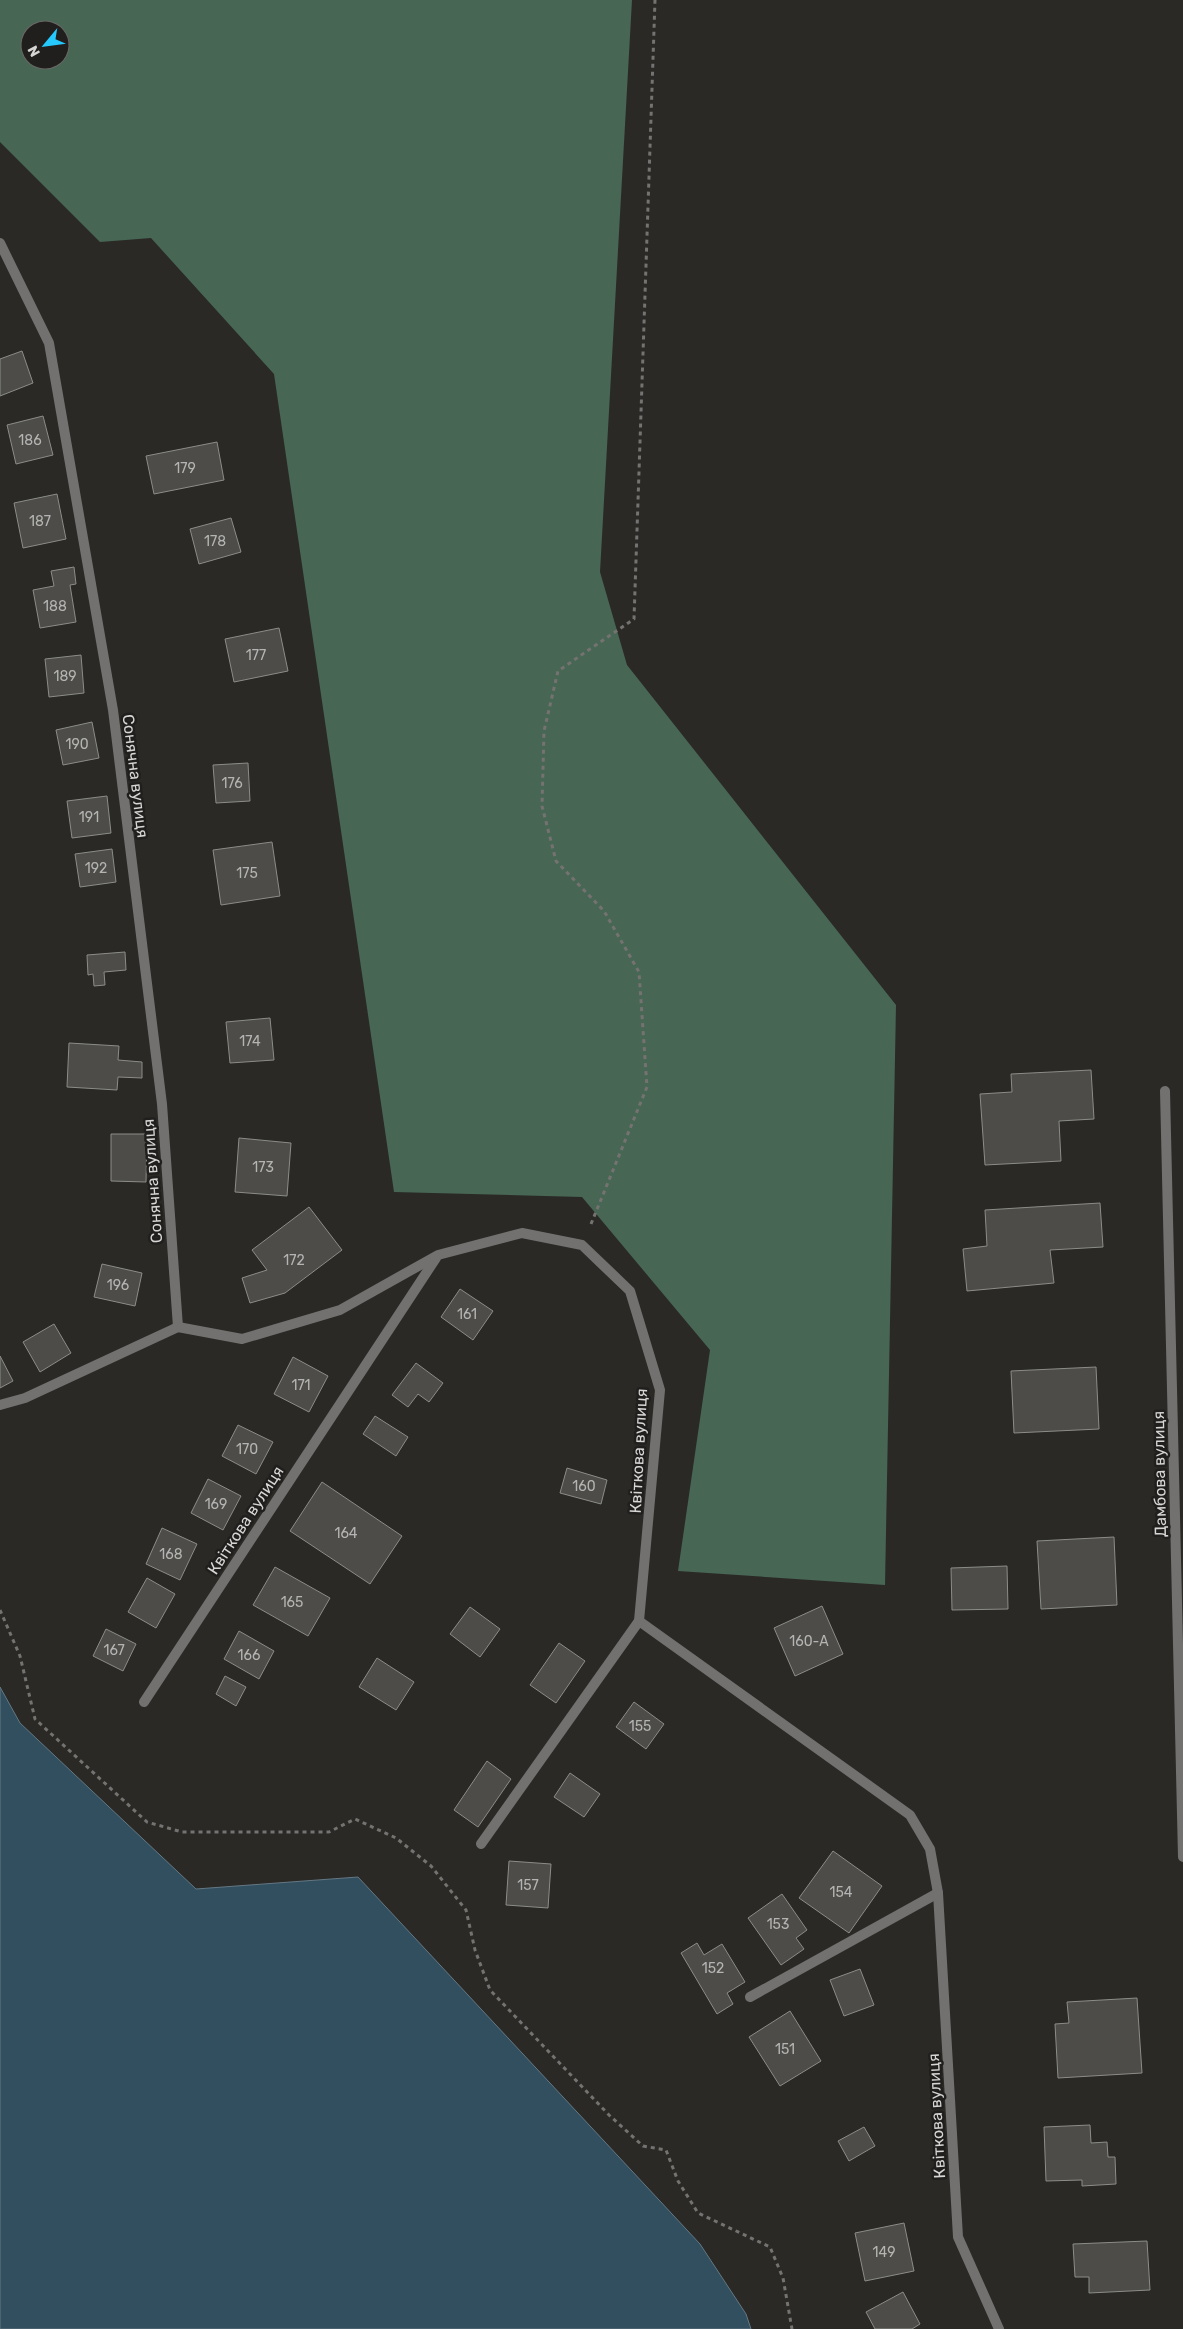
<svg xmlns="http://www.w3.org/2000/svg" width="1183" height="2329" font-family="Rubik,sans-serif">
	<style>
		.forest { fill: #486654; fill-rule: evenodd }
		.water { fill: #324f60; stroke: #647883 }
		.building { fill: #4d4c49; stroke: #8c8c88 }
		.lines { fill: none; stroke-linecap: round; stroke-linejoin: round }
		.path { stroke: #747371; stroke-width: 3; stroke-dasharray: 4 4; stroke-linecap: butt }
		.street { stroke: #727170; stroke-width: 10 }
		.labels { text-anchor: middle; stroke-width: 5; stroke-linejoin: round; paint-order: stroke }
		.number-label { font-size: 14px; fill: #b4b4b2 }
		.street-label { font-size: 16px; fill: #d7d6d5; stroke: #201f1d }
	</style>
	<rect width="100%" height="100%" fill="#2a2926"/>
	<path class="forest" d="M0 0H632L600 572 627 665 896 1005 885 1585 678 1571 710 1350 582 1197 394 1192 274 374 151 238 100 242 0 142ZM30 30H60V60H30Z"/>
	<path class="water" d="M0 1687 20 1723 196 1889 358 1877 700 2244 746 2314 751 2329H0Z"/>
	<g class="building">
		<path d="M22 351 33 383 0 396V359Z"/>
		<path d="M43 416 53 455 16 464 7 425Z"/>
		<path d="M217 442 224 480 154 494 146 456Z"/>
		<path d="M57 494 66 539 23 548 14 503Z"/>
		<path d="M231 518 241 552 199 564 190 529Z"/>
		<path d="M74 567 76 584 70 585 76 622 40 628 33 590 54 586 51 571Z"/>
		<path d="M279 628 288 671 234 682 225 639Z"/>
		<path d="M81 655 84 693 49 697 45 659Z"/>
		<path d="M92 722 99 758 63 765 56 730Z"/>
		<path d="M248 763 250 801 216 803 213 765Z"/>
		<path d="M107 796 111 833 72 838 67 801Z"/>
		<path d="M272 842 280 896 221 905 213 850Z"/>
		<path d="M112 849 116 882 80 887 75 854Z"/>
		<path d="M125 952 126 970 104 972 105 985 94 986 93 974 88 975 87 955Z"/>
		<path d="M270 1018 274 1060 230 1063 226 1022Z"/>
		<path d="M69 1043 119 1046 118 1060 142 1062V1078L118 1077 117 1090 67 1087Z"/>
		<path d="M1091 1070 1094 1119 1059 1121 1061 1161 985 1165 980 1094 1012 1092 1011 1074Z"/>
		<path d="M111 1134H147L146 1182 111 1181Z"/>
		<path d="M239 1138 291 1143 287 1196 235 1192Z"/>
		<path d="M1100 1203 1103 1247 1050 1250 1054 1283 967 1291 963 1249 987 1246 985 1210Z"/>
		<path d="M309 1207 342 1250 285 1293 250 1303 242 1278 267 1270 252 1250Z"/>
		<path d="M102 1264 142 1273 135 1306 94 1297Z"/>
		<path d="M460 1289 493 1311 473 1340 441 1317Z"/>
		<path d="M54 1324 71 1353 40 1372 23 1342Z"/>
		<path d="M0 1356 13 1381 0 1388Z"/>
		<path d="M293 1357 328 1376 309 1412 274 1394Z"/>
		<path d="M416 1363 443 1383 429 1402 418 1394 408 1407 392 1395Z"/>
		<path d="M1096 1367 1099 1429 1014 1433 1011 1371Z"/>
		<path d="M375 1416 408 1437 396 1456 363 1434Z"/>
		<path d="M238 1425 273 1442 256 1474 222 1456Z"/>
		<path d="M567 1468 607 1480 601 1504 560 1493Z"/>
		<path d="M208 1479 241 1496 223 1530 191 1513Z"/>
		<path d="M322 1482 402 1536 370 1584 290 1531Z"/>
		<path d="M162 1528 197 1544 180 1580 146 1564Z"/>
		<path d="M1114 1537 1117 1605 1041 1609 1037 1541Z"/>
		<path d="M1007 1566 1008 1609 952 1610 951 1568Z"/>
		<path d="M275 1567 330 1598 308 1636 253 1605Z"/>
		<path d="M147 1578 175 1594 156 1628 128 1612Z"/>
		<path d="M822 1606 843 1654 795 1676 774 1628Z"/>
		<path d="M470 1607 500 1629 480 1657 450 1634Z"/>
		<path d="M106 1629 136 1644 123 1671 93 1656Z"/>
		<path d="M239 1631 274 1651 259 1679 224 1659Z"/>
		<path d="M559 1643 585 1661 556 1703 530 1685Z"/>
		<path d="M377 1658 414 1682 396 1710 359 1687Z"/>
		<path d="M225 1676 246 1687 236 1706 216 1694Z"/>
		<path d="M634 1702 664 1724 646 1749 616 1727Z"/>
		<path d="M487 1761 511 1779 478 1827 454 1810Z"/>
		<path d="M570 1773 600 1794 584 1817 554 1797Z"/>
		<path d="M833 1851 882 1886 849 1933 799 1898Z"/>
		<path d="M509 1861 551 1864 548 1908 506 1905Z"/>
		<path d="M782 1894 807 1930 796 1938 804 1949 781 1965 748 1918Z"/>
		<path d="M697 1943 704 1955 722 1944 745 1982 727 1993 733 2004 717 2014 681 1953Z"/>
		<path d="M860 1969 874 2005 844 2016 830 1980Z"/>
		<path d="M1137 1998 1142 2073 1058 2078 1055 2024 1069 2023 1067 2002Z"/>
		<path d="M790 2011 821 2061 780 2086 749 2037Z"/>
		<path d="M1090 2125 1091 2143 1107 2142 1108 2157H1115L1116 2184 1082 2186V2180L1046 2181 1044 2127Z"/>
		<path d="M864 2127 875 2146 849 2161 838 2141Z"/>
		<path d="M904 2223 914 2271 865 2281 855 2233Z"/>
		<path d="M1147 2241 1150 2290 1089 2293V2277H1075L1073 2244Z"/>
		<path d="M903 2292 920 2324 912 2329H875L866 2312Z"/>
	</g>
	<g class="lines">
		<g class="path">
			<path d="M591 1224 647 1087 639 972 604 911 556 861 542 806 544 731 558 671 634 619 655 0"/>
			<path d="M0 1610 20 1656 35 1719 147 1822 182 1832H329L355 1819 396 1838 431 1866 466 1910 475 1950 490 1990 609 2115 643 2146 666 2150 678 2181 698 2213 770 2247 783 2278 792 2329"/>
		</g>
		<g class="street">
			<path d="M0 243 49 343 113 710 162 1104 178 1327"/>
			<path d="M1165 1091 1183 1857"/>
			<path d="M0 1405 25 1398 178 1327 242 1339 340 1310 438 1255 522 1233 582 1245 630 1291 660 1390 639 1621 910 1815 930 1849 938 1893 958 2237 999 2329"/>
			<path d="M144 1702 436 1258"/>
			<path d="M481 1844 639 1621"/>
			<path d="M750 1997 938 1893"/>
		</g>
	</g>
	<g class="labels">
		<g class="number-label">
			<text x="30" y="445">186</text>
			<text x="185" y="473">179</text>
			<text x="40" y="526">187</text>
			<text x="215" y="546">178</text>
			<text x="55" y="611">188</text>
			<text x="256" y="660">177</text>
			<text x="65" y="681">189</text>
			<text x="77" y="749">190</text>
			<text x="232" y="788">176</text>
			<text x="89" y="822">191</text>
			<text x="96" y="873">192</text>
			<text x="247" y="878">175</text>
			<text x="250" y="1046">174</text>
			<text x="263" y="1172">173</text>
			<text x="294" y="1265">172</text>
			<text x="118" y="1290">196</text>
			<text x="467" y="1319">161</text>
			<text x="301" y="1390">171</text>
			<text x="247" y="1454">170</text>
			<text x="584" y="1491">160</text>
			<text x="216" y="1509">169</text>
			<text x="346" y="1538">164</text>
			<text x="171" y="1559">168</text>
			<text x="292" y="1607">165</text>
			<text x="809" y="1646">160-А</text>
			<text x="114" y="1655">167</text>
			<text x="249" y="1660">166</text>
			<text x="640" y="1731">155</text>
			<text x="528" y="1890">157</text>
			<text x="841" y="1897">154</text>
			<text x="778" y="1929">153</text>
			<text x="713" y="1973">152</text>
			<text x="785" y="2054">151</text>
			<text x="884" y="2257">149</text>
		</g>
		<g class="street-label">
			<text transform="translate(136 776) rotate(83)" y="6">Сонячна вулиця</text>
			<text transform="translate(152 1181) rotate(-94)" y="6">Сонячна вулиця</text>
			<text transform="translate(638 1451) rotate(-87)" y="6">Квіткова вулиця</text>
			<text transform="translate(1159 1474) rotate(-91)" y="6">Дамбова вулиця</text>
			<text transform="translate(245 1520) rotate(-57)" y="6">Квіткова вулиця</text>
			<text transform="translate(936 2116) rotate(-93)" y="6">Квіткова вулиця</text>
		</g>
	</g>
	<g transform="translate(45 45) rotate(241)"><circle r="24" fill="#201f1d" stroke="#696867"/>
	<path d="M0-4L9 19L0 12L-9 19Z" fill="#25c9fe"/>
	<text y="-8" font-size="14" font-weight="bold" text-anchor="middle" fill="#d7d6d5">N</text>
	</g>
</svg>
